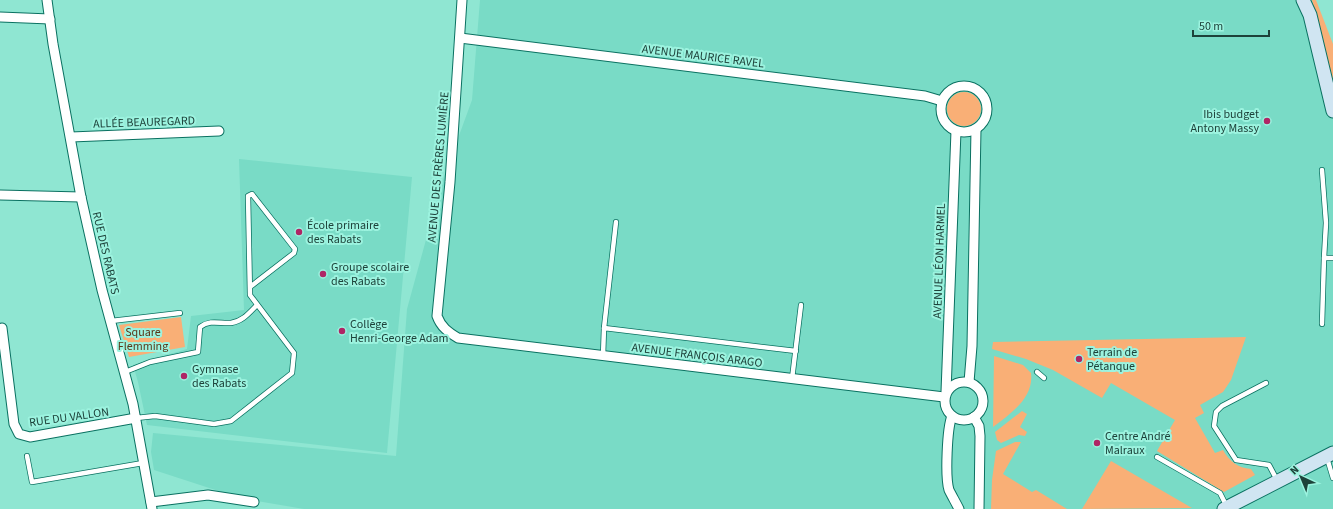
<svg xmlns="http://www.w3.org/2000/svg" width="1333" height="509" font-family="'Source Sans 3',sans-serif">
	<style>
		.built { fill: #79dbc6 }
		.green { fill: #f9af76 }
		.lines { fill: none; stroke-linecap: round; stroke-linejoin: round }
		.lane-casing { stroke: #0a7161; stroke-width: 6 }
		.street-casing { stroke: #0a7161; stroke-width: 11 }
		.secondary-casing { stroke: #0a7161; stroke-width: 15 }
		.lane { stroke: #fff; stroke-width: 4.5 }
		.street { stroke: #fff; stroke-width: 9 }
		.secondary { stroke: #d0e5f2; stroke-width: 13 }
		.poi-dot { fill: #af2565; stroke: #9cf3df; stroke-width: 1.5 }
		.labels { text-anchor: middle; stroke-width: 4; stroke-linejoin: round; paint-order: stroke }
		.street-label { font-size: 12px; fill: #1d423a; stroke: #9cf3df }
		.poi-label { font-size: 12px; fill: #1d423a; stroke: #9cf3df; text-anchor: start }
		.park-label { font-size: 12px; fill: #5b3618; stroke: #9cf3df }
	</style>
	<rect width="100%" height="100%" fill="#8fe6d2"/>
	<g class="built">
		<path d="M480 0H1312L1333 55V509H304L240 498 154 470 151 452 153 433 396 456 407 309 441 185 472 100Z"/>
		<path d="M239 159 412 177 387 453 147 425 138 382 133 365 187 349 191 316 244 310Z"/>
	</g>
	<g class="green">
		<path d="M1312 0H1316L1333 44V84Z"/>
		<circle cx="964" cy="109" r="17"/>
		<path d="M181 317 185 347 129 357 119 325Z"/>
		<path d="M1246 337 1231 380 1223 392 1200 405 1204 413 1195 418 1215 453 1223 450C1229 461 1238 468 1251 469L1255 475 1224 492 1157 451 1175 420 1111 383 1102 398 1053 370 1026 359 992 349 993 342Z"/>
		<path d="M994 356 1023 365 1031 373C1034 398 1011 413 993 427Z"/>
		<path d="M1022 411 1027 414 1020 427 1027 432 1025 436 1019 435 1001 443 997 440 995 432Z"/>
		<path d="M1015 442H1021L1003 474 1032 492 1036 490 1067 509H991L992 480 996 451Z"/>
		<path d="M1111 461 1192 508 1082 509Z"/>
	</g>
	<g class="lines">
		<g class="lane-casing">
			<g id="lane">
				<path d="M1322 170 1326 223 1324 258"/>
				<path d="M111 321 180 313"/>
				<path d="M1322 324 1324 258H1333"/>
				<path d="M604 328 616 222"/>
				<path d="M603 356 604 328 796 351"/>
				<path d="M125 372 150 362 198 352 200 327C211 319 220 324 231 323 243 321 249 313 257 305"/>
				<path d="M1037 372 1044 378"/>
				<path d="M792 379 801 305"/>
				<path d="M1266 383 1222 406 1216 412 1214 426 1236 460 1269 465 1277 480"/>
				<path d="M136 418 155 416 214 424 231 421 292 373 294 353 250 295 248 196 252 194 295 249 294 253 250 287"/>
				<path d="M27 456 32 482 143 463"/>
				<path d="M1157 457 1220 493 1227 507"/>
				<path d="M1327 458 1333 478"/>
			</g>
		</g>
		<g class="street-casing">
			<g id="street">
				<path d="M47 0 53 44 81 197 102 290 133 404 152 509"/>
				<path d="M462 0 450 182 437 316C441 327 448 332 458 338L944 397"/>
				<path d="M0 17 50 19"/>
				<path d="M460 38 925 96 942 101"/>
				<circle cx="964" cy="109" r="23"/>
				<path d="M71 137 219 131"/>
				<path d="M0 195 81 197"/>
				<path d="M0 329 2 328 14 424 19 434 30 437 136 418"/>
				<circle cx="964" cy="401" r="19"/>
				<path d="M969 382 972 346 976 129"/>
				<path d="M946 392 956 131"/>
				<path d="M952 416C947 428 945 477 949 490 952 496 956 503 959 509"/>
				<path d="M974 417 979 426 980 436 979 509"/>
				<path d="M151 502 208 495 254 502"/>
			</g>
		</g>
		<g class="secondary-casing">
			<g id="secondary">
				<path d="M1303 0 1310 15 1333 111"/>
				<path d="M1224 509 1333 453"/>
			</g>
		</g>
		<use href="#lane" class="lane"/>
		<use href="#street" class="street"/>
		<use href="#secondary" class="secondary"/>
	</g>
	<g class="poi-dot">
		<circle cx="1267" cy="121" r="4"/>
		<circle cx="299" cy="232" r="4"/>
		<circle cx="323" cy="274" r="4"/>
		<circle cx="342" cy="331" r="4"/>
		<circle cx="1079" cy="359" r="4"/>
		<circle cx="184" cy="376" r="4"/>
		<circle cx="1097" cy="443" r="4"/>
	</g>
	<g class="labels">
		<g class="street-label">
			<text transform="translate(703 56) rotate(7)" y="4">AVENUE MAURICE RAVEL</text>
			<text transform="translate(144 122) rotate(-2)" y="4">ALLÉE BEAUREGARD</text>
			<text transform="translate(438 167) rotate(-85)" y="4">AVENUE DES FRÈRES LUMIÈRE</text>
			<text transform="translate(106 253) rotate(77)" y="4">RUE DES RABATS</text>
			<text transform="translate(939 261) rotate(-88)" y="4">AVENUE LÉON HARMEL</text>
			<text transform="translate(697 355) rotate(7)" y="4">AVENUE FRANÇOIS ARAGO</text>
			<text transform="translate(69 417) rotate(-8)" y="4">RUE DU VALLON</text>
		</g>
		<g class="poi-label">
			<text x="1259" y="118" text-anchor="end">Ibis budget<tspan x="1259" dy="14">Antony Massy</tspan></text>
			<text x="307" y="229">École primaire<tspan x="307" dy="14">des Rabats</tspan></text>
			<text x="331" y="271">Groupe scolaire<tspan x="331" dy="14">des Rabats</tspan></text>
			<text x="350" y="328">Collège<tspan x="350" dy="14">Henri-George Adam</tspan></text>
			<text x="1087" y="356">Terrain de<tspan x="1087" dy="14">Pétanque</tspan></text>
			<text x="192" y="373">Gymnase<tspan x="192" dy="14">des Rabats</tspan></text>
			<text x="1105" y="440">Centre André<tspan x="1105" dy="14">Malraux</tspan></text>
		</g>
		<g class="park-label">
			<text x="143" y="336">Square<tspan x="143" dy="14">Flemming</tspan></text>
		</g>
	</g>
	<g transform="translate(1301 477) rotate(316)" stroke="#9cf3df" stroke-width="3" paint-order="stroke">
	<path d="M0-3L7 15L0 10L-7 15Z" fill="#1d423a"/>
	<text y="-6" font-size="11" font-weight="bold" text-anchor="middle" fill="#1d423a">N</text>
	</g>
	<path d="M1193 30v6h76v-6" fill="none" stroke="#1d423a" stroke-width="2"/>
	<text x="1199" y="30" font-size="12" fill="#1d423a" stroke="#9cf3df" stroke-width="3" paint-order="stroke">50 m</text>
</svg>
